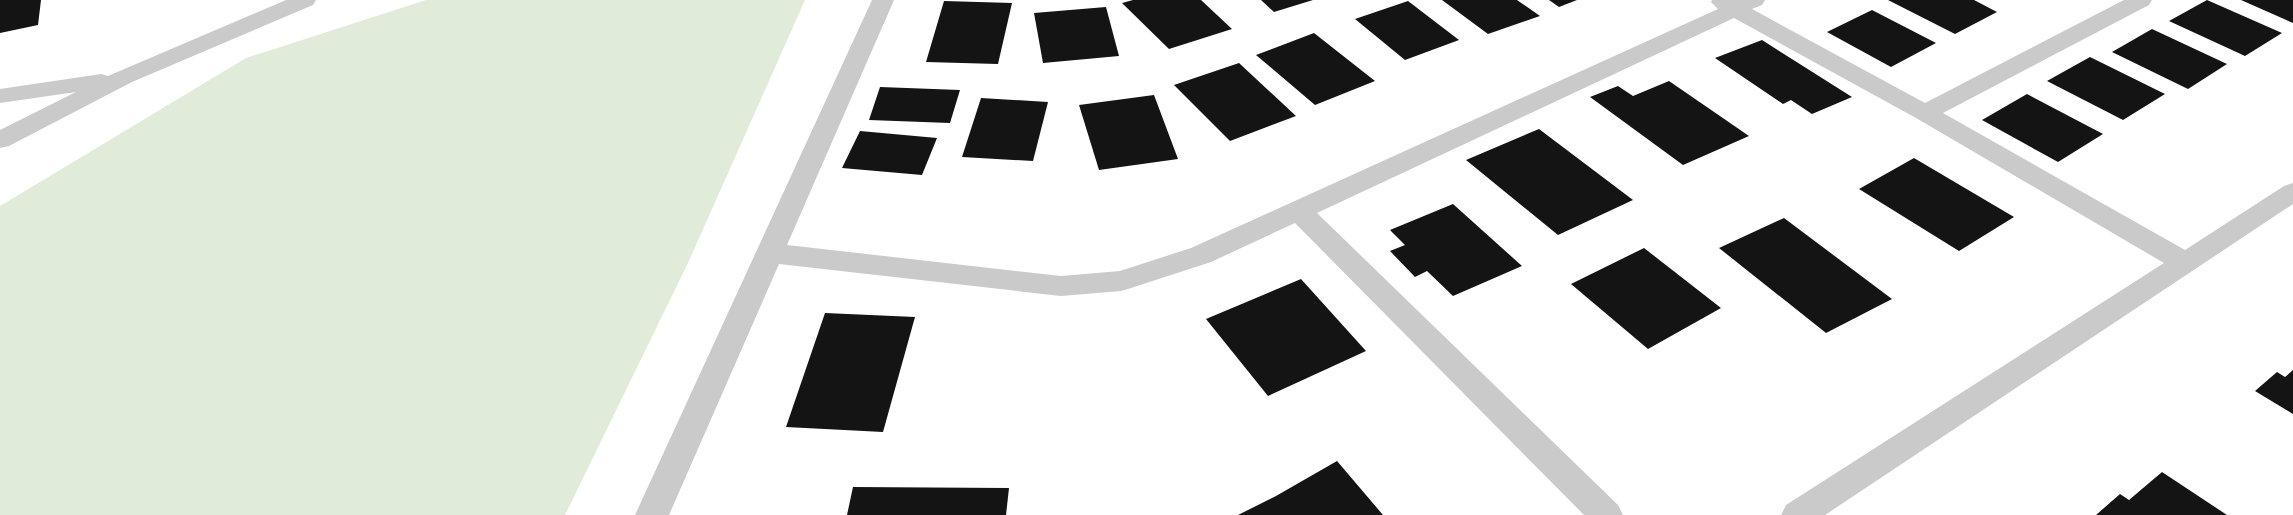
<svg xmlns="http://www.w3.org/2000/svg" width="2293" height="515" font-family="'Exo 2',sans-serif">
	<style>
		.green { fill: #e0ebda }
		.building { fill: #141414 }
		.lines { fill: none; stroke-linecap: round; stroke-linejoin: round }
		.street { fill: #cacaca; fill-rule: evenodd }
	</style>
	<rect width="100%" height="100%" fill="#fff"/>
	<path class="green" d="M426 0H805L688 263 565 515H0V206L246 58Z"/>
	<g class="building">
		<path d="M0 0H41L38 25 0 33Z"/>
		<path d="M1133 0H1201L1232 29 1169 49 1122 3Z"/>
		<path d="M1261 0H1313L1274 12Z"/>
		<path d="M1442 0H1517L1540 16 1488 34Z"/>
		<path d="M1549 0H1577L1559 7Z"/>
		<path d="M1888 0H1974L1997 12 1955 34Z"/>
		<path d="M2207 0 2282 33 2245 56 2169 21Z"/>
		<path d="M2241 0H2293V23Z"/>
		<path d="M944 1 1012 3 998 64 926 62Z"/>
		<path d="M1408 1 1459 40 1405 60 1355 19Z"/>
		<path d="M1106 7 1119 56 1043 63 1034 13Z"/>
		<path d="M1872 10 1936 43 1891 67 1827 32Z"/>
		<path d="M2152 29 2227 64 2188 89 2112 52Z"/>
		<path d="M1314 33 1375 81 1315 105 1256 55Z"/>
		<path d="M1762 40 1852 97 1812 114 1791 100 1783 104 1715 58Z"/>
		<path d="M2090 57 2165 94 2123 120 2047 81Z"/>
		<path d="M1239 63 1296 116 1230 141 1174 85Z"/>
		<path d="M1669 81 1749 136 1683 165 1590 97 1618 86 1633 96Z"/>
		<path d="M880 87 960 90 950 123 869 120Z"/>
		<path d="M2027 94 2103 134 2058 162 1982 120Z"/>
		<path d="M1154 95 1178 159 1099 170 1079 105Z"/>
		<path d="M981 98 1048 102 1033 161 962 157Z"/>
		<path d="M1539 129 1633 200 1558 235 1466 160Z"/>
		<path d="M860 131 937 138 922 175 842 168Z"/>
		<path d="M1914 158 2014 217 1959 251 1859 189Z"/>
		<path d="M1453 204 1522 266 1453 296 1427 271 1415 277 1390 251 1405 245 1390 230Z"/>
		<path d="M1784 218 1892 299 1826 333 1719 248Z"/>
		<path d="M1644 248 1721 308 1648 349 1571 284Z"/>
		<path d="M1301 279 1366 351 1268 396 1206 319Z"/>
		<path d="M825 313 915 317 883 432 786 427Z"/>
		<path d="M2293 370V414L2255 391 2277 372 2285 377Z"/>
		<path d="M1337 461 1383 515H1238L1276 496Z"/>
		<path d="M2162 472 2227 515H2096L2120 494 2129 500Z"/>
		<path d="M853 487 1009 488 1006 515H847Z"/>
	</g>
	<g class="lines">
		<g class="street">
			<path d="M286 0H316L313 5 132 82 9 146 0 148V130L76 92 0 103V89L101 74 108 76Z"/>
			<path d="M872 0H894L787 245 1061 276 1120 271 1191 248 1718 9 1711 2 1712 0H1765L1762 5 1752 9 1925 103 2124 0H2152L2149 5 1943 113 2185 250 2284 186 2293 183V204L1825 515H1781L1786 505 2164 263 1916 118 1734 18 1317 213 1618 505 1623 515H1584L1295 223 1211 262 1131 288 1121 291 1061 296 779 264 669 515H635Z"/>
		</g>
	</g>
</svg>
